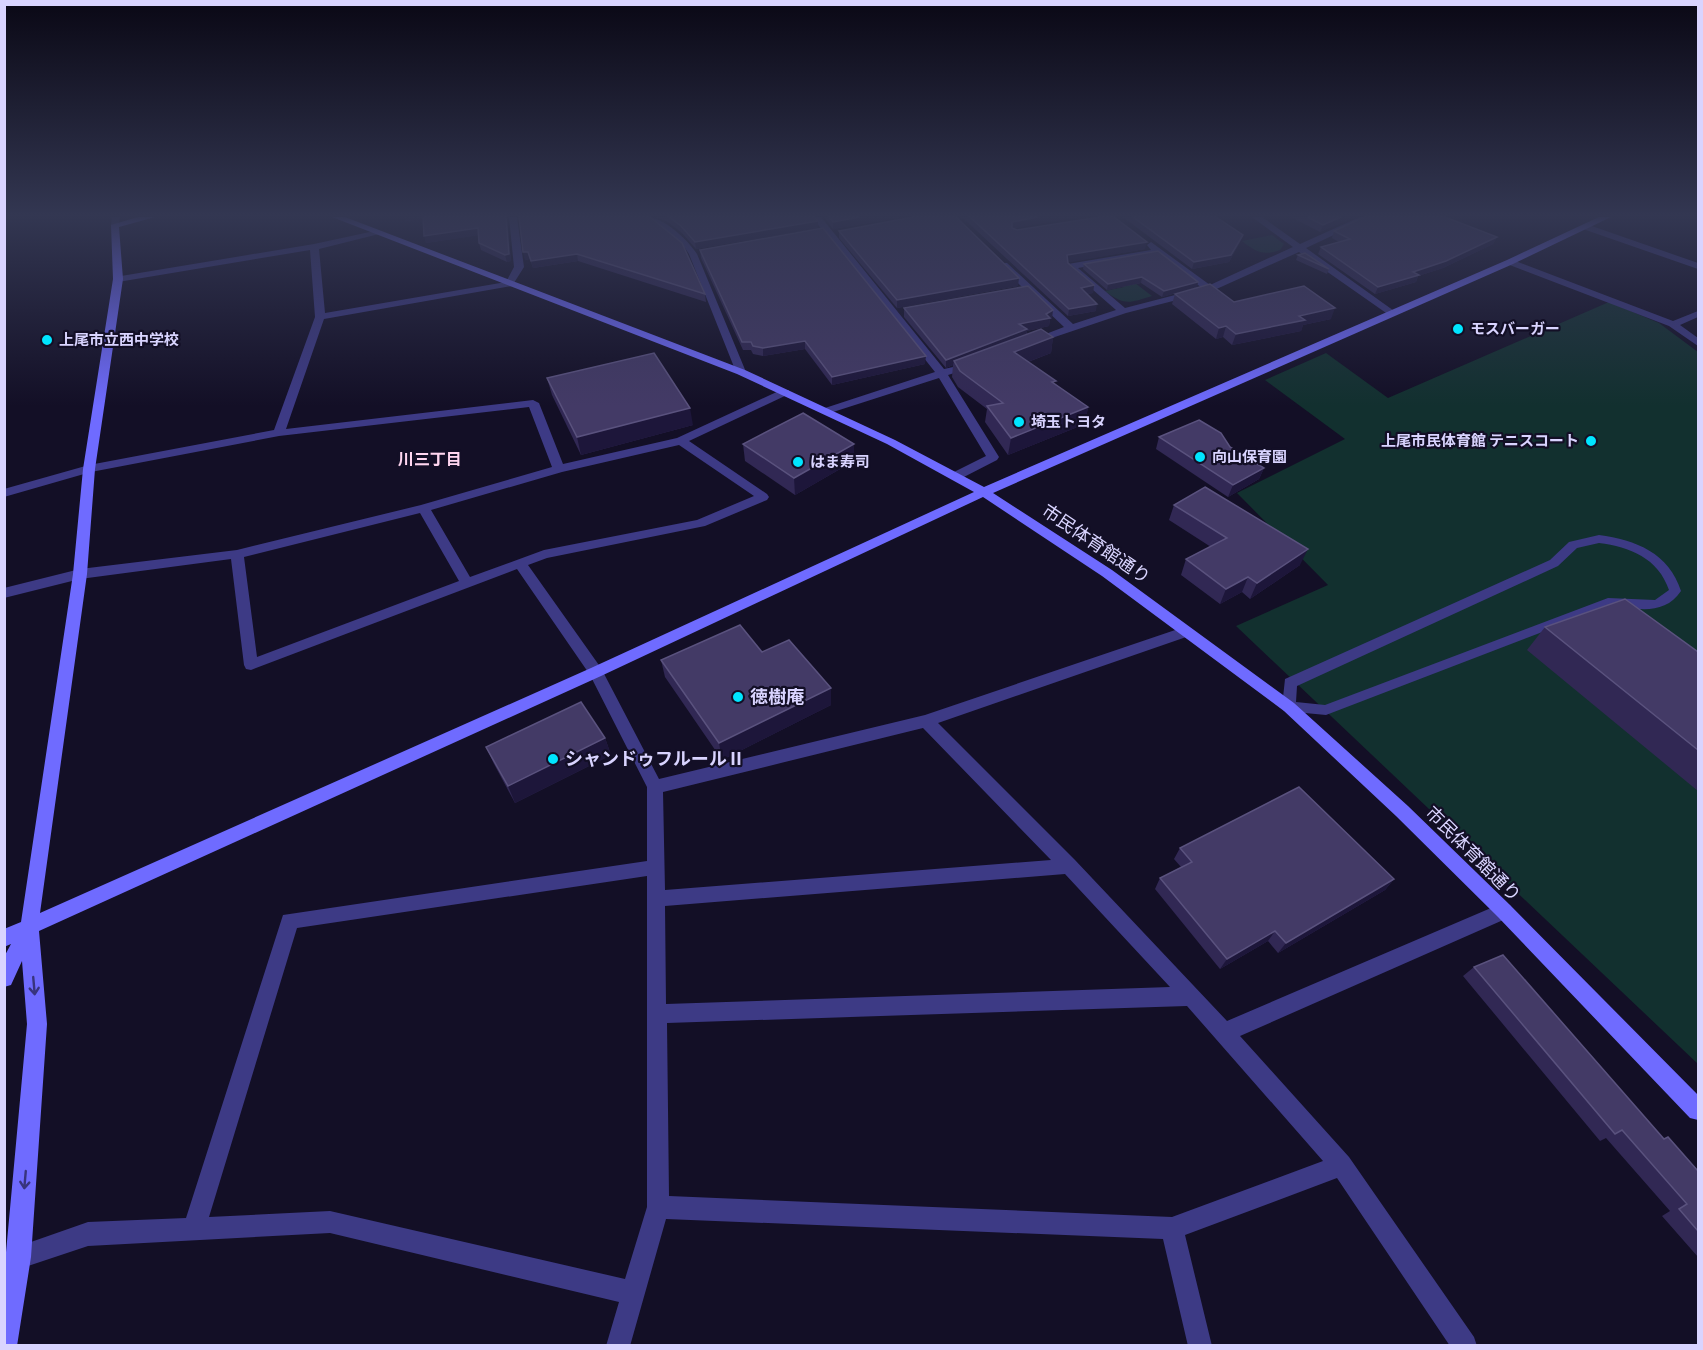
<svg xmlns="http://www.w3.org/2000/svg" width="1703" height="1350" font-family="'Fira Sans Condensed','Noto Sans JP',sans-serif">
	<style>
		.green { fill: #12302f }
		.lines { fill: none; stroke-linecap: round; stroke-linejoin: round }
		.lane { fill: #3d3a85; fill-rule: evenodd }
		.street { fill: #3d3a85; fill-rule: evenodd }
		.secondary { fill: #6f6bff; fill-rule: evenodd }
		.wall { fill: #312854 }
		.shaded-wall { fill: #1d163a }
		.building { fill: #433a66; stroke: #5a527e; stroke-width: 1.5 }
		.oneway { stroke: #38347d }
		.poi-dot { fill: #00e5ff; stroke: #130f26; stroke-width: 2 }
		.labels { text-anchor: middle; stroke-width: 4.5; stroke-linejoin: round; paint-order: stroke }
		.far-poi-label { font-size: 15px; font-weight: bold; fill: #d9d4ff; stroke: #130f26; text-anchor: start }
		.far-neighbourhood-label { font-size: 16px; font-weight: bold; fill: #ffd6f0; stroke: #130f26 }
		.street-label { font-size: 18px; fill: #d9d4ff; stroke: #130f26 }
		.poi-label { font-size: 18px; font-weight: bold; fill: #d9d4ff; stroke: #130f26; text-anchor: start }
	</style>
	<rect width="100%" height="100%" fill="#130f26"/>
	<g class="green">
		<path d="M1272 235 1284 244 1280 250C1263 256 1256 252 1242 241Z"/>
		<path d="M1131 280 1152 296C1129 303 1125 306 1105 291L1124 287 1119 282Z"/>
		<path d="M1609 302 1659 323 1698 352V1064L1236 626 1328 585 1237 493 1345 439 1265 380 1326 353 1388 398Z"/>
	</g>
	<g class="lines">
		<g class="lane">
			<path d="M646 217C664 217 688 240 697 254L746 372 744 374 736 372 689 254 685 248Z"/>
			<path d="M1599 535C1636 540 1669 553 1681 591 1665 615 1638 610 1613 605L1326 715 1284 711 1282 707 1285 679 1550 560 1569 542ZM1599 543C1630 547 1658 558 1669 590L1655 600 1608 598 1325 705 1296 702 1297 686 1558 566 1577 548Z"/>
		</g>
		<g class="street">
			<path d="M112 217H120L118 227 111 225Z"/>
			<path d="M509 217H517L524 267 512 286 324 319 286 429 533 400 539 403 563 464 677 438 781 390H789V394L689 441 767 494 769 497 767 500 705 526 547 558 528 565 601 668 659 779 925 715 1187 626 1194 631 1192 635 938 723 1075 860 1227 1021 1498 905 1504 903 1510 905 1513 911 1510 917 1240 1036 1349 1157 1474 1337 1477 1346H1450L1337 1178 1185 1235 1212 1346H1188L1163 1239 666 1219 630 1346H606L619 1302 330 1233 88 1246 19 1269 11 1265 7 1257 11 1249 88 1222 186 1218 283 915 647 861V787L590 675 517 569 251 670 246 669 244 665 231 559 80 579 4 598V588L80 569 237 550 421 505 552 467 529 407 279 436 91 472 4 497V489L89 465 274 430 315 317 310 250 118 282 113 279 115 277 314 244 379 230V234L319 249 325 313 506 282 514 267ZM679 445 754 496 697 520 544 550 470 577 431 510 562 472ZM420 513 459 581 257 657 244 557ZM923 728 1051 860 665 890 663 792ZM1065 874 1170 987 666 1004 665 906ZM647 876V1207L625 1279 330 1211 209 1217 297 928ZM1187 1006 1323 1161 1172 1217 669 1196 667 1023Z"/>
			<path d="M812 217H821L944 369 976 362V366L948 375 999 457 997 460 960 479H952V473L986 456 939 378 830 413H822V409L935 372Z"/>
			<path d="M1252 217H1262L1300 244 1360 217H1372L1306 248 1397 313 1389 315 1299 252 1212 291 1126 313 1034 344 1025 342 1064 327 1001 267V263H1007L1073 324 1116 310 1068 268V264L1151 250 1147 245 1151 242 1210 285 1293 247ZM1157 254 1202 288 1125 308 1078 268Z"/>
			<path d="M1586 224 1698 263V269L1583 229V225Z"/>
			<path d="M1510 259 1673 321 1698 311V317L1680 325 1698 338V346L1669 326 1507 264 1505 262Z"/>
		</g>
		<path class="secondary" d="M138 217H155L119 227 123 279 95 469 87 574 40 913 591 668 974 492 887 444 737 374 332 217H345L745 370 895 440 984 487 1507 260 1599 217H1611L1513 264 993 493 1112 570 1294 703 1408 806 1510 905 1698 1095V1120L1690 1118 1498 917 1396 816 1284 711 1102 576 983 497 601 676 39 931 47 1024 31 1257 17 1346H4V1274L27 1024 22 961 11 985 4 987V957L11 944 4 947V929L21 922 73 574 83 469 113 279 111 225Z"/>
	</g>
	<g class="wall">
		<path d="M404 217H507L511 261 507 262 481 250 479 243 478 235 426 243 423 219 406 221Z"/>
		<path d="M519 217 705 294 706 302 578 261 533 268 530 259 525 260Z"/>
		<path d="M656 217H815L818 221V228L696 249 682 233 668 222Z"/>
		<path d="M824 217H902L833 229Z"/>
		<path d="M962 217H1078L1012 228 1017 230 1145 249 1068 262 1094 285 1093 293 1087 294 1096 311 1068 316Z"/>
		<path d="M1123 217H1216L1243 235 1240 242 1229 262 1192 269Z"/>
		<path d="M1291 217H1354L1320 232Z"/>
		<path d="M839 231 1018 286 897 308 839 238Z"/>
		<path d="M1334 231 1497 237 1493 244 1443 268 1418 276 1416 282 1375 294 1318 254 1321 247 1339 242 1332 238Z"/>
		<path d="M700 250 925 364 832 385 805 349 763 356 753 354 751 350H743L701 258Z"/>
		<path d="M1298 255 1329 269 1327 274 1296 260Z"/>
		<path d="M1084 264 1198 282 1197 287 1162 297 1141 283 1107 290 1083 269Z"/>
		<path d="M1175 294 1234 302 1331 319 1303 325 1301 331 1232 345 1223 337 1216 339 1172 304Z"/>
		<path d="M904 308 1052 319H1050L1049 326 1027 331V334L1053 337 1051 353 1028 362 1055 384 1088 407 1085 424 1008 455 985 422 987 409 958 387 952 377 953 365 946 368 904 317Z"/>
		<path d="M547 378 693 425 581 455 552 395Z"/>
		<path d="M1159 437 1230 447 1264 468 1259 479 1228 497 1156 449Z"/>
		<path d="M743 444H854V461L795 495 745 461Z"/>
		<path d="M1174 505 1300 565 1250 599 1242 592 1220 604 1181 575 1186 559 1211 547 1169 520Z"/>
		<path d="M1545 627 1698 652V791L1527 650Z"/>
		<path d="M762 652 831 688V705L722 760 665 677 661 660Z"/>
		<path d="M605 738 611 755 515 803 494 764 486 747Z"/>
		<path d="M1180 848 1394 879 1385 890 1278 953 1268 941 1220 969 1155 889 1160 878 1181 867 1174 859Z"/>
		<path d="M1474 967 1664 1139 1698 1171V1257L1662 1216 1670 1211 1606 1138 1600 1141 1463 976Z"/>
	</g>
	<g class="shaded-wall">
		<path d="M404 217H424L425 219 406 221Z"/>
		<path d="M506 217H507L511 261 507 262 505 255Z"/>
		<path d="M860 217H902L833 229V222Z"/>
		<path d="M1038 217H1078L1011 229 1012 222Z"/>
		<path d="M1341 217H1354L1320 232 1323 225Z"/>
		<path d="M818 221V228L696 249 695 242Z"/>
		<path d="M478 228 480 235 426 243 424 236Z"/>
		<path d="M1243 235 1240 242 1229 262 1192 269 1194 262Z"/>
		<path d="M1497 237 1493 244 1443 268 1418 276 1416 282 1375 294 1378 287Z"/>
		<path d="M1147 242 1145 249 1066 263 1067 255Z"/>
		<path d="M523 252H528L530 259 525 260Z"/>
		<path d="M577 254 578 261 533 268 531 261Z"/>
		<path d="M1142 277 1141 283 1107 290 1108 284Z"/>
		<path d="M1019 278 1018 286 897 308V300Z"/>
		<path d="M1198 282 1197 287 1162 297 1164 291Z"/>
		<path d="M1094 285 1093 293 1079 295 1081 288Z"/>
		<path d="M1097 304 1096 311 1068 316 1069 309Z"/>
		<path d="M1335 308 1331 319 1303 325 1301 331 1232 345 1236 334 1299 316Z"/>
		<path d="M1053 310 1052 319H1050L1049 326 1027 331 1026 338 954 361 953 365 946 368V360L1019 324Z"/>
		<path d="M1226 326 1223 337 1216 339 1219 328Z"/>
		<path d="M1053 337 1051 353 1011 368 1014 352Z"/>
		<path d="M805 341V349L763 356V348Z"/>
		<path d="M926 356 925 364 832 385V377Z"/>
		<path d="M1088 407 1085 424 1008 455 1011 438Z"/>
		<path d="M690 408 693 425 581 455 577 437Z"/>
		<path d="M854 444V461L795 495 794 478Z"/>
		<path d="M1264 468 1259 479 1228 497 1233 485Z"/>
		<path d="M1308 549 1300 565 1250 599 1257 583Z"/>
		<path d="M1248 577 1242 592 1220 604 1226 589Z"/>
		<path d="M831 688V705L722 760 719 743Z"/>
		<path d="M605 738 611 755 515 803 508 786Z"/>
		<path d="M1394 879 1385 890 1278 953 1286 943Z"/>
		<path d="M1275 931 1268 941 1220 969 1227 959Z"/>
	</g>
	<g class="building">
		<path d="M423 217H506L509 254 505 255 479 243 478 228 424 236Z"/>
		<path d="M519 217H650L682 243 705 294 577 254 531 261 528 252H523Z"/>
		<path d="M669 217H815L818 221 695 242 681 226Z"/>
		<path d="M829 217H860L833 222Z"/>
		<path d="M913 217H956L1019 278 897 300 839 231Z"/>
		<path d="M970 217H1038L1012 222V228L1017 230 1100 217H1114L1147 242 1067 255 1068 263 1094 285 1081 288 1097 304 1069 309Z"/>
		<path d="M1133 217H1216L1243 235 1231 255 1194 262Z"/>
		<path d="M1307 217H1341L1323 225Z"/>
		<path d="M1364 217H1445L1497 237 1446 261 1413 272 1419 275 1378 287 1321 247 1350 239 1334 231Z"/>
		<path d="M823 228 926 356 832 377 805 341 763 348 753 346 751 342H742L700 250Z"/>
		<path d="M1158 251 1198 282 1164 291 1142 277 1108 284 1084 264Z"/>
		<path d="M1305 253 1329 269 1298 255Z"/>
		<path d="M1210 284 1234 302 1304 286 1335 308 1299 316 1305 320 1236 334 1226 326 1219 328 1175 294Z"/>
		<path d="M1028 286 1053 310 1046 314 1050 318 1019 324 1027 329 946 360 904 308Z"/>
		<path d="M1041 329 1053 337 1014 352 1056 381 1052 382 1088 407 1011 438 987 406 1003 403 960 371 954 361Z"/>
		<path d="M654 353 690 408 577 437 547 378Z"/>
		<path d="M803 413 854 444 794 478 743 444Z"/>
		<path d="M1199 420 1221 433 1230 447 1264 468 1233 485 1159 437Z"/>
		<path d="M1205 487 1308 549 1257 583 1248 577 1226 589 1186 559 1227 538 1174 505Z"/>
		<path d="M1625 599 1698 652V750L1545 627Z"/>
		<path d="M740 625 762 652 789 640 831 688 719 743 661 660Z"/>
		<path d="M581 702 605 738 508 786 486 747Z"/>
		<path d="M1299 787 1394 879 1286 943 1275 931 1227 959 1160 878 1192 862 1180 848Z"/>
		<path d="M1503 955 1664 1139 1668 1137 1698 1171V1231L1679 1209 1687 1204 1622 1130 1615 1134 1474 967Z"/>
	</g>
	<defs><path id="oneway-shaft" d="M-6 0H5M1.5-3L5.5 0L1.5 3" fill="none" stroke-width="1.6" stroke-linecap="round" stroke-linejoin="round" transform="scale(1.5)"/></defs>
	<g class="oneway">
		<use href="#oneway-shaft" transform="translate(34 986) rotate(85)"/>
		<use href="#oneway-shaft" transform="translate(25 1180) rotate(95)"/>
	</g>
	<linearGradient id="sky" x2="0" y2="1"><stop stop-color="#0a0815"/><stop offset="0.53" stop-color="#333752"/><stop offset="1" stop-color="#333752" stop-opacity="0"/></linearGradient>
	<rect width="1703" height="406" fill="url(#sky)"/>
	<g class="poi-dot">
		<circle cx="1458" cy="329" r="6"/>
		<circle cx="47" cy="340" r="6"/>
		<circle cx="1019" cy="422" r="6"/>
		<circle cx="1591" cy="441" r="6"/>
		<circle cx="1200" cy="457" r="6"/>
		<circle cx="798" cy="462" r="6"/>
		<circle cx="738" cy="697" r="6"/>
		<circle cx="553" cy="759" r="6"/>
	</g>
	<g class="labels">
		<g class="far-poi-label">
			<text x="1470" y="334">モスバーガー</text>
			<text x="59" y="345">上尾市立西中学校</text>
			<text x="1031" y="427">埼玉トヨタ</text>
			<text x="1579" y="446" text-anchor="end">上尾市民体育館 テニスコート</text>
			<text x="1212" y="462">向山保育園</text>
			<text x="810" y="467">はま寿司</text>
		</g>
		<g class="far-neighbourhood-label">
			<text x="430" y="465">川三丁目</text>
		</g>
		<g class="street-label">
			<text transform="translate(1096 544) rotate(34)" y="6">市民体育館通り</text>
			<text transform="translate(1473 854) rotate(45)" y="6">市民体育館通り</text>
		</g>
		<g class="poi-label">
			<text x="750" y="703">徳樹庵</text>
			<text x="565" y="765">シャンドゥフルールⅡ</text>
		</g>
	</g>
	<rect width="1703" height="1350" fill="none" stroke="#d9d4ff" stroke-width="12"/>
</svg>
